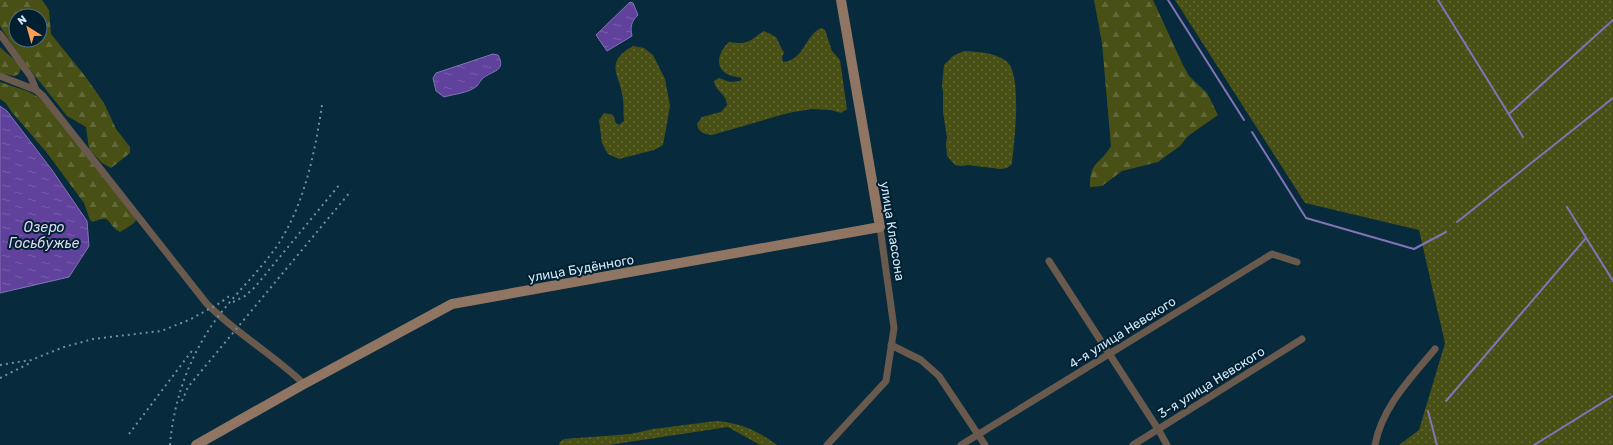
<svg xmlns="http://www.w3.org/2000/svg" width="1613" height="445" font-family="Rubik,sans-serif">
	<style>
		.grass { fill: url(#grass-dots) }
		.forest { fill: url(#forest-firs); fill-rule: evenodd }
		.water { fill: url(#water-ripples); stroke: #8273b7 }
		.lines { fill: none; stroke-linecap: round; stroke-linejoin: round }
		.stream { stroke: #8273b7; stroke-width: 2 }
		.street { stroke: #6a594d; stroke-width: 7 }
		.secondary { stroke: #8f7562; stroke-width: 10 }
		.rail { stroke: #728f9f; stroke-width: 2; stroke-dasharray: 2 4; stroke-linecap: butt }
		.labels { text-anchor: middle; stroke-width: 4; stroke-linejoin: round; paint-order: stroke }
		.street-label { font-size: 13px; fill: #d1e8f7; stroke: #002032 }
		.water-label { font-size: 14px; font-style: italic; fill: #ded8f1; stroke: #002032 }
	</style>
	<defs>
		<pattern id="grass-dots" width="8" height="8" patternUnits="userSpaceOnUse"><rect width="8" height="8" fill="#495016"/><path d="M2 2h.1M6 6h.1" fill="none" stroke="#626939" stroke-width="1.8" stroke-linecap="round"/></pattern>
		<pattern id="forest-firs" width="22" height="20" patternUnits="userSpaceOnUse"><rect width="22" height="20" fill="#495016"/><path d="M5 1l3.5 6h-7zM16 11l3.5 6h-7z" fill="#626939"/></pattern>
		<pattern id="water-ripples" width="26" height="14" patternUnits="userSpaceOnUse"><rect width="26" height="14" fill="#60419c"/><path d="M2 4q2-2 4 0t4 0M15 11q2-2 4 0t4 0" fill="none" stroke="#765cab"/></pattern>
	</defs>
	<rect width="100%" height="100%" fill="#072a3c"/>
	<g class="grass">
		<path d="M1175 0H1613V445H1399L1419 430 1445 343 1419 230 1305 203Z"/>
		<path d="M821 28 825 30 832 51 840 60 847 109 841 113 831 110 812 109 788 113 712 135C704 134 698 132 697 124L702 117 721 112 727 105C726 92 716 93 714 81L719 78 730 82 740 81 742 78C737 77 729 76 724 72 714 63 721 49 729 42 750 45 748 41 764 31L776 37 784 53 782 57 783 62C804 61 805 35 821 28Z"/>
		<path d="M633 46 644 48 653 55 665 79 670 106 663 145 654 150 619 159 608 154 602 143 599 120 604 113 613 115 616 123 619 125 624 121C623 114 624 106 623 99 620 74 603 63 633 46Z"/>
		<path d="M964 51C978 52 994 52 1006 61 1023 73 1014 144 1012 164L1007 168 1000 169 968 165 962 166 955 165 947 156 946 143 947 138 943 112V92L942 86 944 65 953 56Z"/>
		<path d="M716 421C739 422 760 432 777 445H760L728 427 609 445H559L560 442 564 439 631 434 653 429Z"/>
	</g>
	<g class="forest">
		<path d="M0 0H42L49 10 51 34 85 76 104 103 116 129 130 147V153L111 168 102 163 89 149 86 127 67 116 20 57 0 26ZM16 16H40V40H16Z"/>
		<path d="M1094 0H1153L1183 65 1189 76 1207 93 1218 115 1188 136 1180 146 1158 162 1122 171 1102 186 1090 187C1090 160 1099 166 1111 146L1102 43Z"/>
		<path d="M0 47 20 65 21 68 19 74 14 76 0 73Z"/>
		<path d="M0 82 27 91 42 99 137 219 133 224 120 232C106 225 113 213 93 222L90 220 84 203 47 153 11 111 6 103 0 99Z"/>
	</g>
	<g class="water">
		<path d="M630 2 633 3 638 15C631 22 630 27 632 36L607 51 596 35Z"/>
		<path d="M493 54 498 55C507 72 492 70 482 79 480 81 479 84 477 86 469 93 454 94 444 97L436 91 433 78 436 73Z"/>
		<path d="M0 106 7 111 52 170 87 221 89 246 69 277 0 293Z"/>
	</g>
	<g class="lines">
		<g class="stream">
			<path d="M1168 0 1244 120"/>
			<path d="M1438 0 1523 137"/>
			<path d="M1509 114 1613 20"/>
			<path d="M1252 132 1306 218 1414 249 1446 232"/>
			<path d="M1567 207 1613 281"/>
			<path d="M1457 222 1613 98"/>
			<path d="M1446 401 1586 238"/>
			<path d="M1428 411 1437 445"/>
			<path d="M1534 445 1613 396"/>
		</g>
		<g class="street">
			<path d="M0 34 31 77 36 90"/>
			<path d="M0 76 36 90 43 96 207 304C237 334 274 355 304 384"/>
			<path d="M1049 261 1158 429 1167 445"/>
			<path d="M891 345 921 360 939 376 985 445"/>
			<path d="M827 445 886 381 894 328 880 227"/>
			<path d="M961 445 1272 254 1297 262"/>
			<path d="M1133 445 1302 339"/>
			<path d="M1375 445C1382 407 1411 378 1435 349"/>
		</g>
		<path class="secondary" d="M196 445 304 384 452 304 880 227 841 0"/>
		<g class="rail">
			<path d="M233 302 245 296 255 287 340 184"/>
			<path d="M0 365 31 360 64 347 93 339 161 331 189 320 220 303 232 294"/>
			<path d="M0 378 32 362"/>
			<path d="M182 401 188 387 351 191"/>
			<path d="M129 434 194 348"/>
			<path d="M170 445C174 395 193 347 224 309 242 287 263 267 279 243 305 202 315 152 322 105"/>
		</g>
	</g>
	<g class="labels">
		<g class="street-label">
			<text transform="translate(893 231) rotate(81)" y="5">улица Классона</text>
			<text transform="translate(581 268) rotate(-10)" y="5">улица Будённого</text>
			<text transform="translate(1122 332) rotate(-32)" y="5">4-я улица Невского</text>
			<text transform="translate(1211 382) rotate(-32)" y="5">3-я улица Невского</text>
		</g>
		<g class="water-label">
			<text x="44" y="232">Озеро<tspan x="44" dy="16">Госьбужье</tspan></text>
		</g>
	</g>
	<g transform="translate(28 28) rotate(323)"><circle r="19" fill="#002032" stroke="#547081"/>
	<path d="M0-3L7 15L0 10L-7 15Z" fill="#fc9d54"/>
	<text y="-6" font-size="11" font-weight="bold" text-anchor="middle" fill="#d1e8f7">N</text>
	</g>
</svg>
